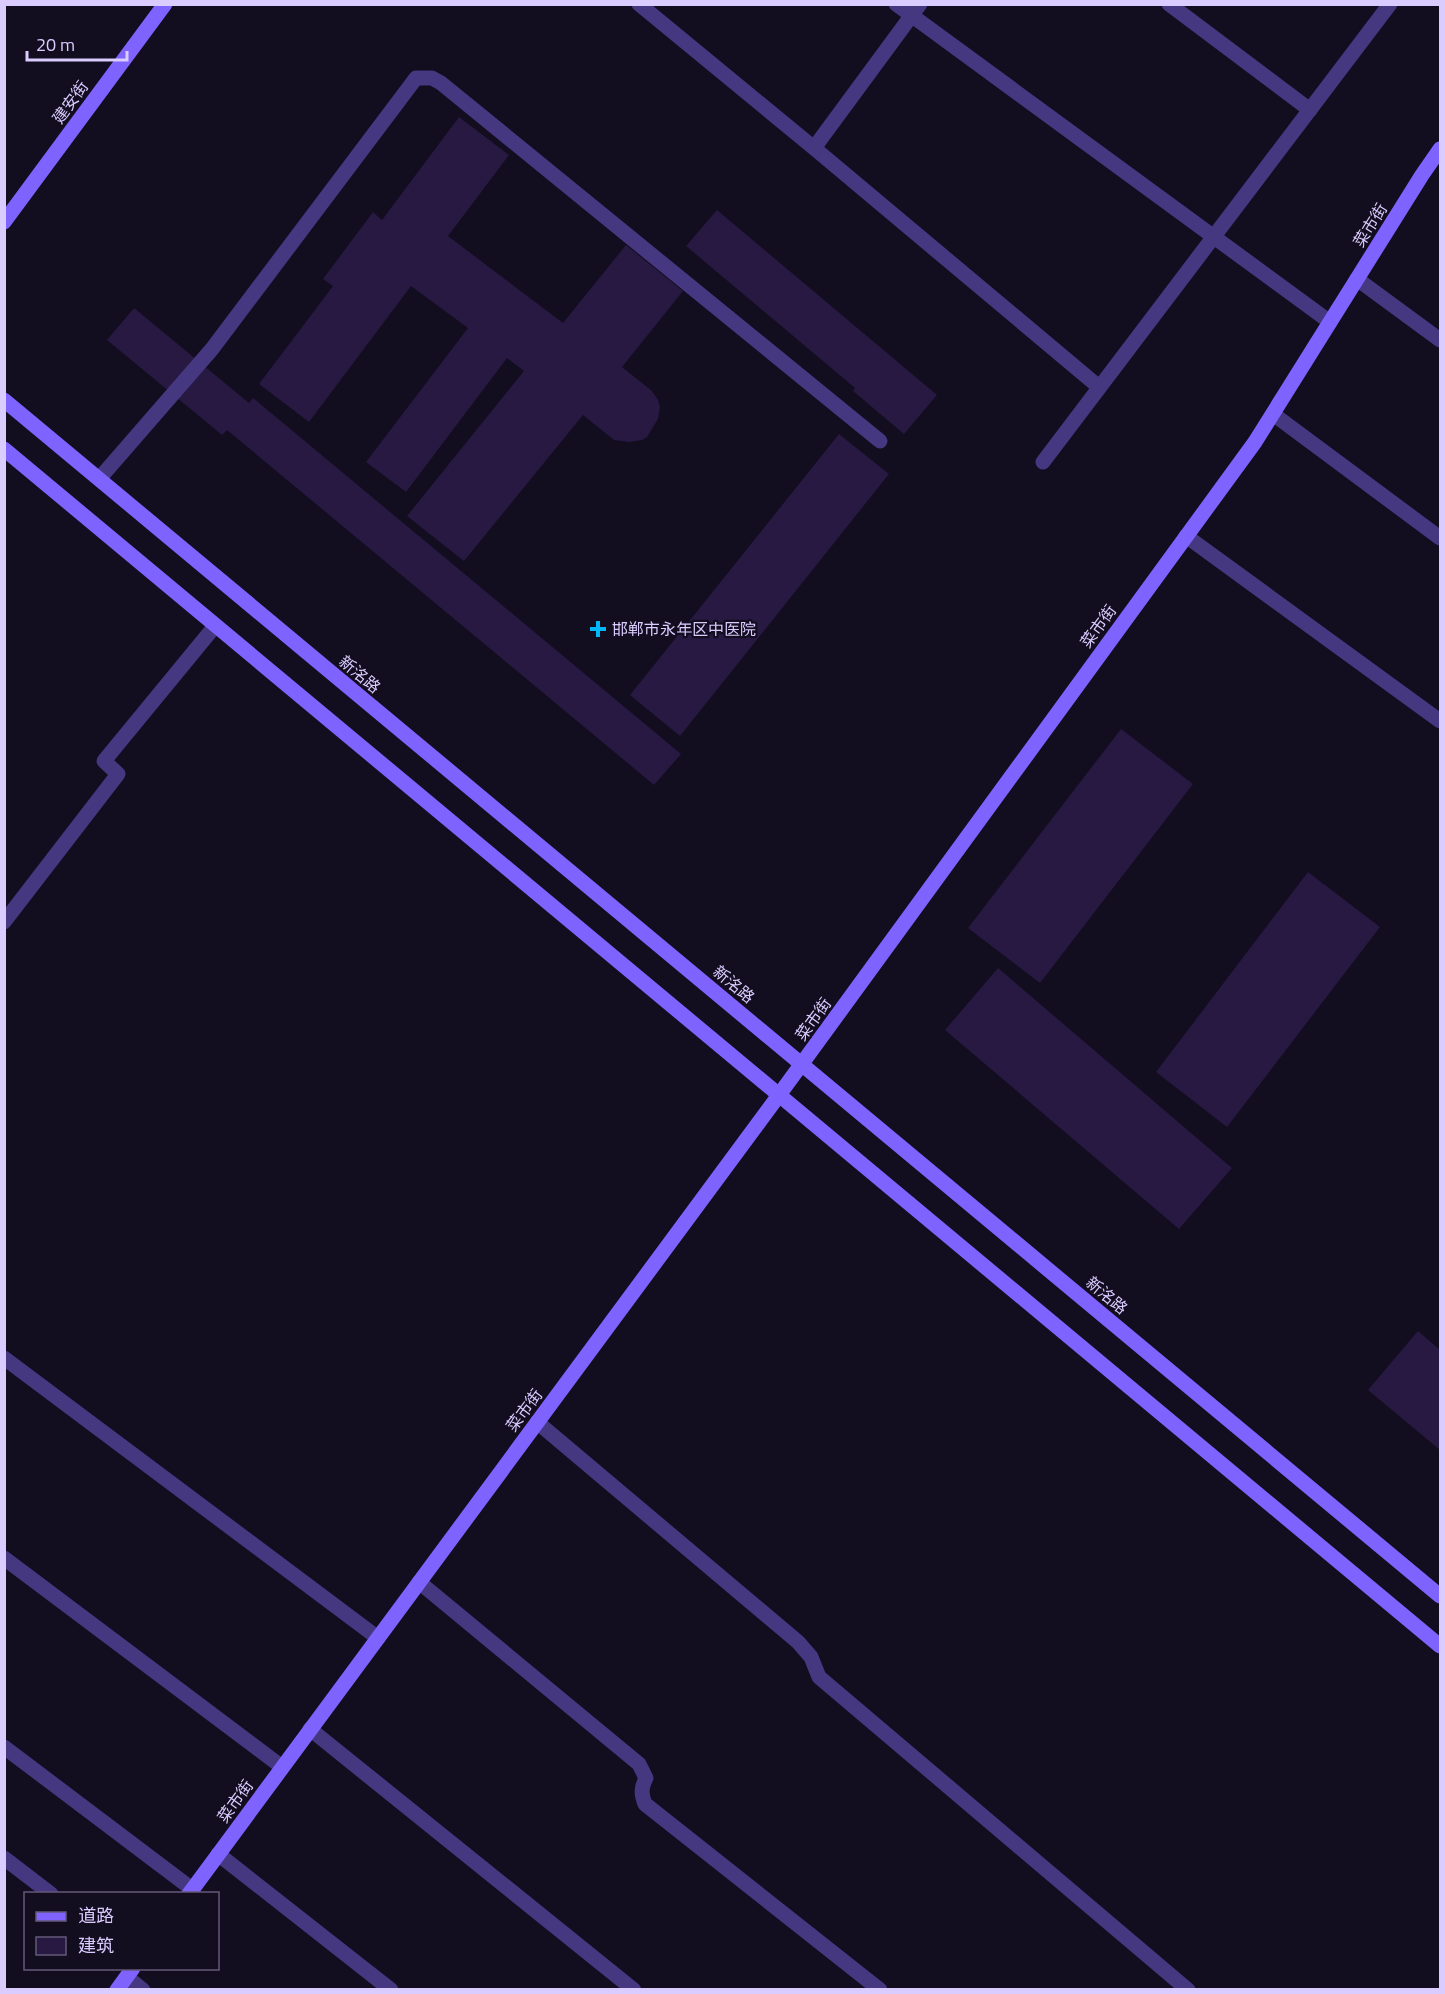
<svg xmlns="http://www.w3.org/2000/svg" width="1445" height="1994" font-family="'Titillium Web','Noto Sans SC',sans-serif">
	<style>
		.building { fill: #271941 }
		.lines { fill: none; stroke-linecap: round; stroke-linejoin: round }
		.lane { stroke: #453780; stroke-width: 15 }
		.secondary { stroke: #7f63ff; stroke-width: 15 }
		.poi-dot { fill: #00b8f7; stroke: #130d20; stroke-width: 2 }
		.labels { text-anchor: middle; stroke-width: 4.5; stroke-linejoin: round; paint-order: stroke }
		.street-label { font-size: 16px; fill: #daccff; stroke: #130d20 }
		.poi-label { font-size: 16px; fill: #daccff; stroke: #130d20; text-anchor: start }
	</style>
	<rect width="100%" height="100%" fill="#130d20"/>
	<g class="building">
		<path d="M459 117 509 155 448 236 563 323 626 245 683 291 622 367 652 391 658 400 660 407 658 419 647 437 642 440 629 442 614 440 583 415 464 561 407 516 524 371 507 358 406 492 366 462 468 328 411 286 309 422 259 384 333 286 323 279 373 212 382 220Z"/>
		<path d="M717 210 937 395 904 434 853 391 855 388 686 246Z"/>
		<path d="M134 308 249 403 253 398 681 754 654 785 227 430 222 435 107 340Z"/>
		<path d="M839 434 889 474 680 736 630 695Z"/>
		<path d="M1121 729 1193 784 1040 983 968 928Z"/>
		<path d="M1308 872 1380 927 1227 1127 1156 1072Z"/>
		<path d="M998 968 1232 1168 1179 1229 945 1030Z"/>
		<path d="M1418 1331 1440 1350V1450L1368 1390Z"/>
	</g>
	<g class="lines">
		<g class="lane">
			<path d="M639 4 814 148 1099 387"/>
			<path d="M896 4 1330 322"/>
			<path d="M1169 4 1310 110"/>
			<path d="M814 148 920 4"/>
			<path d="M1357 279 1440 340"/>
			<path d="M1273 414 1440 538"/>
			<path d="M1043 462 1390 4"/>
			<path d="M99 479 212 349 416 78H432L441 83 880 441"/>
			<path d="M1186 536 1440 721"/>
			<path d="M4 922 118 774 104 761 215 626"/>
			<path d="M4 1358 378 1638"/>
			<path d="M537 1422 798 1642 811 1657 819 1677 1188 1990"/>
			<path d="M4 1558 282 1767"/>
			<path d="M419 1582 639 1764 646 1778C641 1788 641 1794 645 1804L880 1990"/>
			<path d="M310 1729 634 1990"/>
			<path d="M4 1747 192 1889"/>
			<path d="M218 1854 391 1990"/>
			<path d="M4 1858 51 1894"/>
			<path d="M127 1977 143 1990"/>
		</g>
		<g class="secondary">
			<path d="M4 222 165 4"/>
			<path d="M4 400 1440 1596"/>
			<path d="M4 449 1440 1646"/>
			<path d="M189 1894 779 1095 1255 442 1422 175 1440 149"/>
			<path d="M117 1990 133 1968"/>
		</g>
	</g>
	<path class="poi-dot" d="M595 620h6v6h6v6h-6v6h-6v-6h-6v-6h6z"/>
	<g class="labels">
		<g class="street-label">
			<text transform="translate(70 102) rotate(-54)" y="6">建安街</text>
			<text transform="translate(1370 225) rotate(-58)" y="6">菜市街</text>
			<text transform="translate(1098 626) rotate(-54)" y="6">菜市街</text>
			<text transform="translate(360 674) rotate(40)" y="6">新洺路</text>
			<text transform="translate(734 984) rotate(40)" y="6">新洺路</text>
			<text transform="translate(813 1019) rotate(-54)" y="6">菜市街</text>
			<text transform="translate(1107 1295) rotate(40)" y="6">新洺路</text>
			<text transform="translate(524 1410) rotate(-53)" y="6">菜市街</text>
			<text transform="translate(235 1801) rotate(-54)" y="6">菜市街</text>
		</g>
		<g class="poi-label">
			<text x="612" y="635">邯郸市永年区中医院</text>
		</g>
	</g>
	<rect width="1445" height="1994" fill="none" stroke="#daccff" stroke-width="12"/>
	<rect x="24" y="1892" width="195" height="78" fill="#130d20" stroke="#635979" stroke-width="1.5"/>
	<rect x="36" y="1912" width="30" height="9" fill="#7f63ff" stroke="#635979" stroke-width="1.5"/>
	<text x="78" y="1922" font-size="18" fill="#daccff">道路</text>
	<rect x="36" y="1937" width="30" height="18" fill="#271941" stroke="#635979" stroke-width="1.5"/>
	<text x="78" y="1952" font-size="18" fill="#daccff">建筑</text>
	<path d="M27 51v9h100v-9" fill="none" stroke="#daccff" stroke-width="3"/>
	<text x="36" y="51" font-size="18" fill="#daccff" stroke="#130d20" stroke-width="4.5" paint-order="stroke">20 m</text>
</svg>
